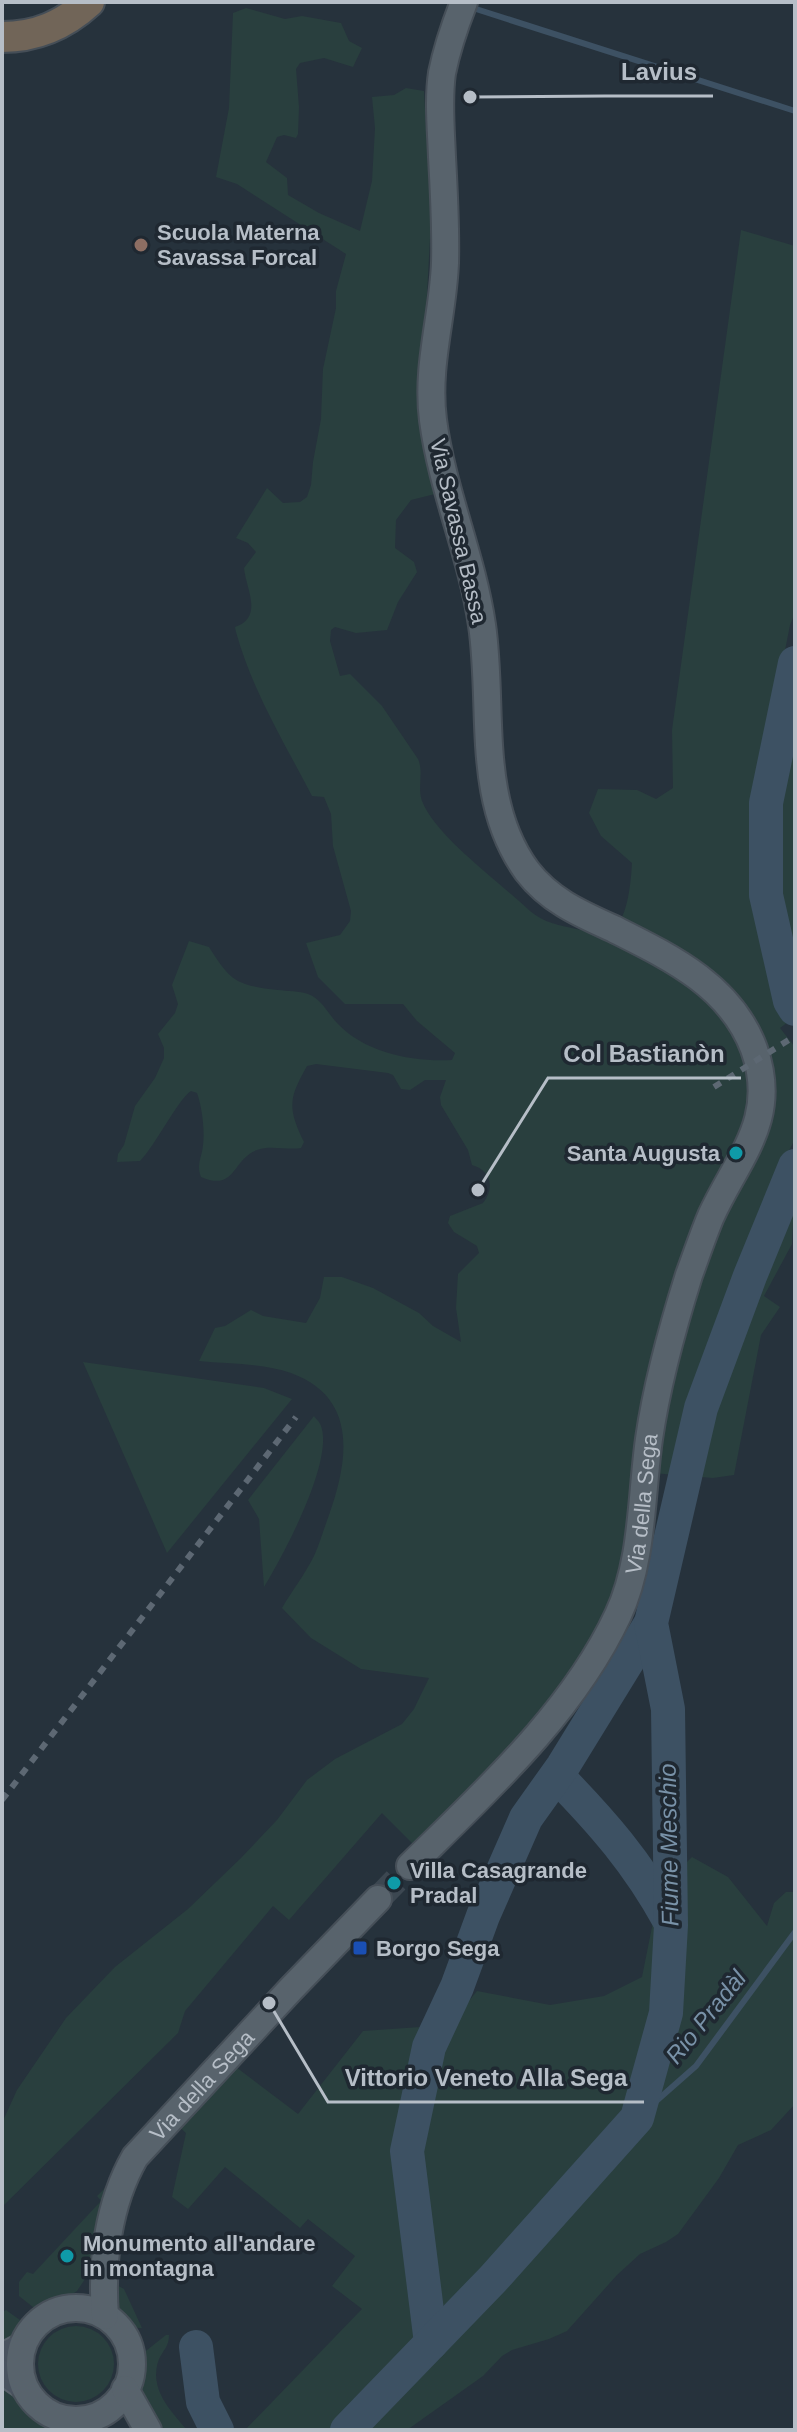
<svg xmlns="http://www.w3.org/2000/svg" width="797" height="2432" font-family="Arial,sans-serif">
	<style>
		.green { fill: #293f3e }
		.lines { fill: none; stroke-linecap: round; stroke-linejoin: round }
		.stream { stroke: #3d5163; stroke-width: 6 }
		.river { stroke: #3d5163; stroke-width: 34 }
		.primary-tunnel { stroke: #3c4751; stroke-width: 26; stroke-dasharray: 26 13; stroke-linecap: butt }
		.secondary-casing { stroke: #58616a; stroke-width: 28 }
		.primary-casing { stroke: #464f58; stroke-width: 30 }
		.motorway-casing { stroke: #454e57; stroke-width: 34 }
		.secondary { stroke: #49535f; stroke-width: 24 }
		.primary { stroke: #58636c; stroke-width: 26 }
		.motorway { stroke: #716558; stroke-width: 30 }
		.rail { stroke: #5d6873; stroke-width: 6; stroke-dasharray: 8 8; stroke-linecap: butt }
		.education-dot { fill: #8d6e63; stroke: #1f2831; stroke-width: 3 }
		.culture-dot { fill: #0f9aa8; stroke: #1f2831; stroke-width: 3 }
		.transit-dot { fill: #1a4fb4; stroke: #1f2831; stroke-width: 3 }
		.labels { text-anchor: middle; stroke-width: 7; stroke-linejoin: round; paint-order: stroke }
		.poi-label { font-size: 22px; font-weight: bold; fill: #b6bec7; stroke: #1f2831; text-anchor: start }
		.street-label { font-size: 22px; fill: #b6bec7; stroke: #1f2831 }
		.water-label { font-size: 24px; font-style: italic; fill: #7992a8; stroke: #1f2831 }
		.leader { fill: none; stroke: #b6bec7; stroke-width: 3 }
		.callout-dot { fill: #b6bec7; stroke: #1f2831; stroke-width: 3 }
		.callout-label { font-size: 24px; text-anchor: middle; font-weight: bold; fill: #b6bec7; stroke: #1f2831; stroke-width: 7; stroke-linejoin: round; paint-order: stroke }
	</style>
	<rect width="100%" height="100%" fill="#26323c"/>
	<g class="green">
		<path d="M246 8 285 19 302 16 341 23 349 41 362 48 353 67 324 58 300 63 296 69 299 107 298 134 296 138 284 135 277 137 266 162 287 178 288 195 319 213 360 231 372 181 375 128 372 97 394 95 406 88 424 91 431 220 420 424 422 441 435 494 411 500 396 520 395 548 414 562 417 572 398 602 387 630 356 633 335 627 331 630 330 641 340 676 350 674 382 706 418 759C424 772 417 787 422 801 436 837 501 883 530 911 544 923 559 925 576 929 586 931 599 935 608 932 628 926 631 880 632 863L601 836 589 813 598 789 637 790 656 799 673 788 672 730 741 230 795 246V613L790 625 753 812 755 875 782 867 777 801 795 734V1017L780 1028 795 1047V1139L777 1174 795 1181 792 1244 764 1296 780 1307 761 1335 734 1475 713 1478 640 1472 607 1635 423 1854 382 1813 289 1920 273 1906 185 2011 178 2033 2 2207V2123L17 2090 66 2018 115 1967 188 1909 241 1858 277 1820 307 1780 335 1759 402 1724 414 1709 429 1678 361 1669 311 1638 282 1608C292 1591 305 1574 314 1556 320 1543 324 1528 329 1515 348 1461 359 1398 291 1373 263 1363 228 1364 199 1361L215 1328 225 1326 251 1310 263 1316 306 1323 320 1298 324 1277H342L373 1288 419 1313 433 1326 461 1342 456 1308 458 1274 479 1253 477 1246 454 1232 448 1223 450 1216 483 1203C495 1188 491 1170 472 1165L468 1150 441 1105 440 1097 446 1080H425L410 1090 401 1089 393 1075 388 1073 316 1064 307 1066C289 1098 287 1107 304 1142L301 1148C287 1150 269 1145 257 1150 232 1159 236 1192 201 1177 196 1165 202 1157 203 1145 205 1130 202 1107 197 1093L191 1091C179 1098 155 1146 140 1161L117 1162 118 1154 124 1145 135 1106 155 1078 164 1058V1048L158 1034 175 1013 178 1004 172 985 189 941 209 947C231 982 236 985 278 990 287 991 299 991 308 994 322 999 328 1014 338 1024 366 1053 412 1062 452 1060L455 1053 417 1021 403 1004H345L318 977 306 943 340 935 350 921 351 911 333 846 331 814 324 797 312 796C284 742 252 690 236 632L235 627C264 617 246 589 244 568L256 552 248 543 236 538 267 488 283 503 300 502 307 497 311 485 313 462 321 419 323 369 336 308V291L346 254 237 184 216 177 229 108 233 13Z"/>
		<path d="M83 1362 264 1388 292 1399 167 1553Z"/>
		<path d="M314 1416C316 1419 320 1422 321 1426 334 1461 283 1556 264 1587L259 1519 248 1500Z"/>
		<path d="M692 1857 728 1877 767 1926 774 1903 786 1892H795V2104L771 2130 738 2145 719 2178 678 2234 666 2242 640 2254 617 2275 567 2331 549 2339 512 2350 502 2356 483 2376 407 2430H245L362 2309 332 2286 355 2256 308 2219 300 2228 225 2167 188 2209 172 2197 186 2133 175 2123 236 2067 298 2114 363 2031 449 2025 477 1991 550 2005 604 1996 642 1977 654 1917 645 1904Z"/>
		<path d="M112 2181 85 2279 77 2291 65 2299 41 2309 33 2307 19 2296V2282L27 2272 33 2274 101 2201 97 2196Z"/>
		<path d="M113 2283 124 2289 142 2328C119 2330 114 2301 113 2283Z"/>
		<path d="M6 2310 20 2320 22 2328 15 2338 2 2345V2312Z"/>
		<circle cx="76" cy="2364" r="38"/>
		<path d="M166 2335H169C169 2347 163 2350 159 2359 148 2388 170 2410 187 2430H165C146 2408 134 2384 142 2354Z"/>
		<path d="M2 2384 41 2418 52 2423 106 2430H2Z"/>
	</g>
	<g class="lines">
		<g class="stream">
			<path d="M476 9 795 111"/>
			<path d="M637 2118 696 2066 795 1932"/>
		</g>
		<g class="river">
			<path d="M795 663 766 803V895L790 1001 795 1009"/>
			<path d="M557 1776C602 1822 638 1863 669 1920"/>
			<path d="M431 2343 407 2151 429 2047 457 1987 483 1916 526 1818 563 1766 651 1623"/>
			<path d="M196 2347 203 2402 217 2430"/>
			<path d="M347 2430 493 2279 637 2118 666 2013 671 1925 668 1709 651 1623 701 1408 750 1276 795 1166"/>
		</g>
		<path class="primary-tunnel" d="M378 1899 410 1866"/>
		<g class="secondary-casing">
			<g id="secondary">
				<path d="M2 2356 23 2345"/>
				<path d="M2 2372 25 2388"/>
			</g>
		</g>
		<g class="primary-casing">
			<g id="primary">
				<path id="s1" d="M410 1866C485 1792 573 1712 618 1615 643 1562 641 1497 649 1439 657 1383 672 1329 689 1275 696 1256 703 1235 711 1216 738 1157 779 1119 754 1049 731 986 670 957 614 929 581 914 550 901 527 871 475 800 494 707 482 625 472 556 442 490 433 420 426 366 443 316 445 263 446 227 444 192 442 157 441 129 438 100 442 73 447 48 455 25 464 2"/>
				<circle cx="76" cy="2364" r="56"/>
				<path id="s2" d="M105 2316C101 2263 108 2204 135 2157L291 1989 378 1899"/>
				<path d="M125 2389 148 2430"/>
			</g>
		</g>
		<g class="motorway-casing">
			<path id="motorway" d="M2 37C37 37 64 25 89 2"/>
		</g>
		<use href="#secondary" class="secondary"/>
		<use href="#primary" class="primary"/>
		<use href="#motorway" class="motorway"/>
		<g class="rail">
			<path d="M714 1087 795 1036"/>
			<path d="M2 1800 296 1417"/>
		</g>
	</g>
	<circle class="education-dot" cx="141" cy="245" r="8"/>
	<g class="culture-dot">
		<circle cx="736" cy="1153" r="8"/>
		<circle cx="394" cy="1883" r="8"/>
		<circle cx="67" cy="2256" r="8"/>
	</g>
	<rect class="transit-dot" x="352" y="1940" width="16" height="16" rx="4"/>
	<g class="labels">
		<g class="poi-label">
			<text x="157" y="240">Scuola Materna<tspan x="157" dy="25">Savassa Forcal</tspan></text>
			<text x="720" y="1161" text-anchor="end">Santa Augusta</text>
			<text x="410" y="1878">Villa Casagrande<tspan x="410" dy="25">Pradal</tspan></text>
			<text x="376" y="1956">Borgo Sega</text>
			<text x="83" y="2251">Monumento all'andare<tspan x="83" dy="25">in montagna</tspan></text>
		</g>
		<g class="street-label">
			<text transform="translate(459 531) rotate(77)" y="8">Via Savassa Bassa</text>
			<text dy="8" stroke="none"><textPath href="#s1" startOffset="442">Via della Sega</textPath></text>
			<text dy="8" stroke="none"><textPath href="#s2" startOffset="262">Via della Sega</textPath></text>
		</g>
		<g class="water-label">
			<text transform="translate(669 1845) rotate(-91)" y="8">Fiume Meschio</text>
			<text transform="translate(706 2017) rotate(-51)" y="8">Rio Pradàl</text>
		</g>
	</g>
	<path class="leader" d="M470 97L605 96H713M478 1190L548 1078H741M269 2003L328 2102H644"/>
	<g class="callout-dot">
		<circle cx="470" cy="97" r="8"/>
		<circle cx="478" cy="1190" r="8"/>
		<circle cx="269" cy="2003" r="8"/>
	</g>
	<g class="callout-label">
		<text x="659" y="80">Lavius</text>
		<text x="644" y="1062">Col Bastianòn</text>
		<text x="486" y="2086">Vittorio Veneto Alla Sega</text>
	</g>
	<rect width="797" height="2432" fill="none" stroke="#b6bec7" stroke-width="8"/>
</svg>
